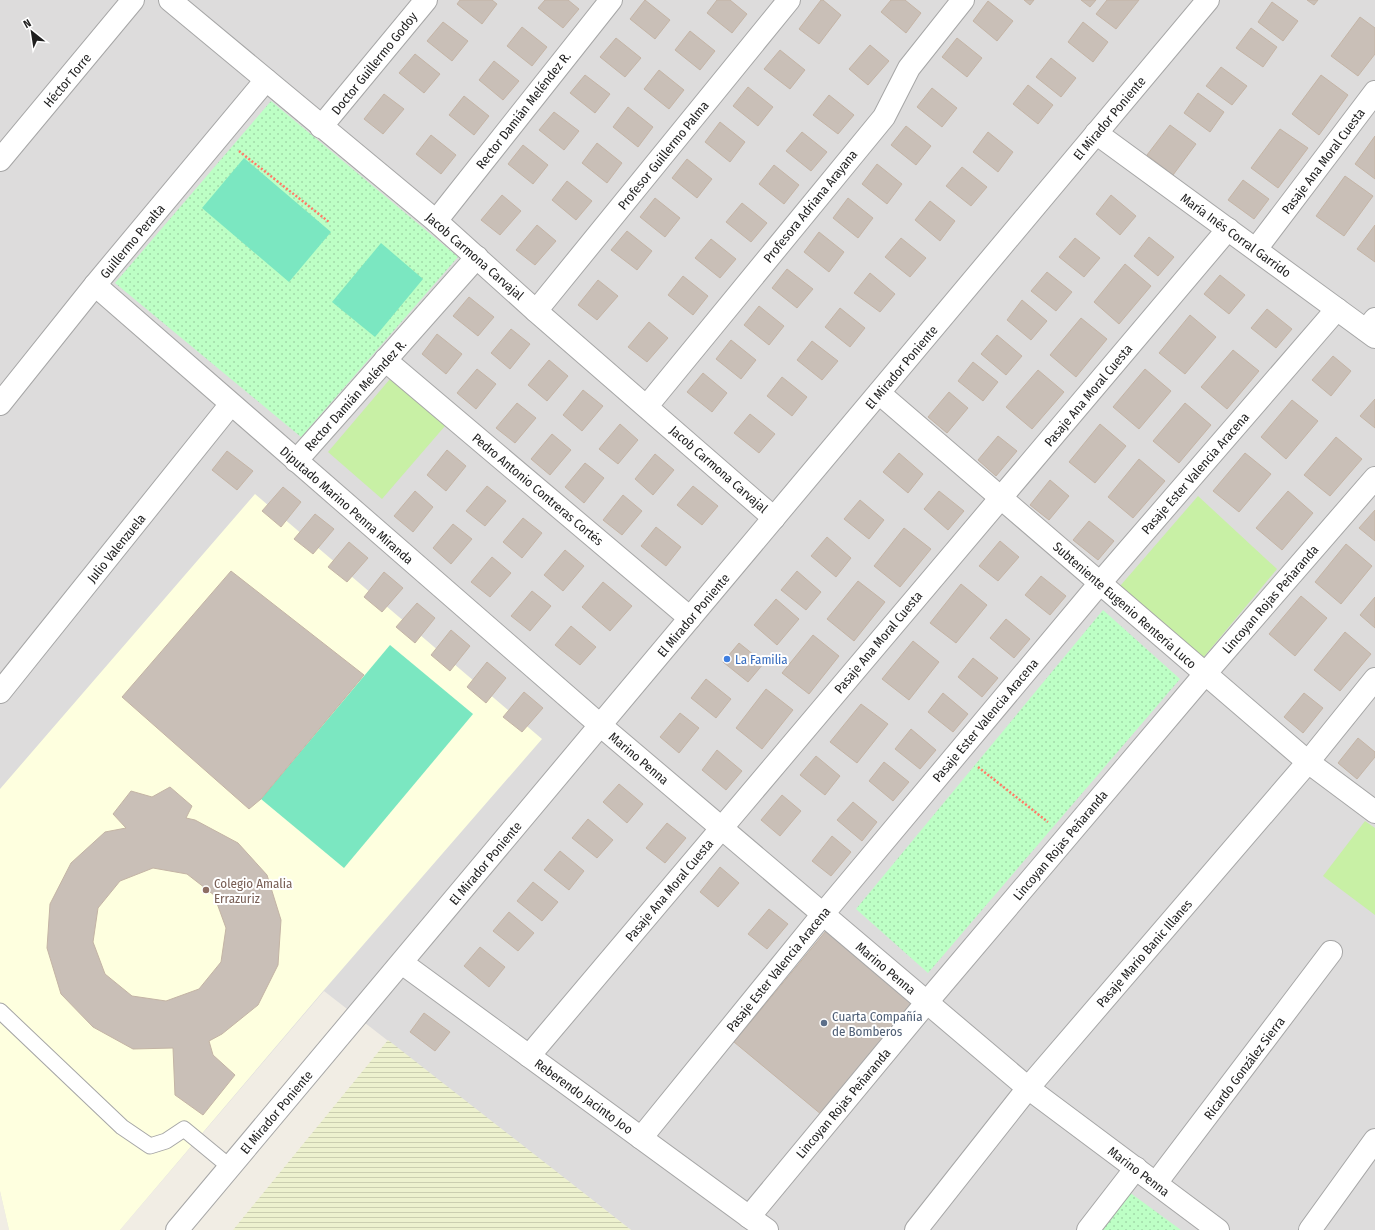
<svg xmlns="http://www.w3.org/2000/svg" width="1375" height="1230" font-family="'Fira Sans Condensed',sans-serif">
	<style>
		.residential { fill: #dddcdc }
		.education { fill: #feffdf }
		.farmland { fill: url(#farmland-rules) }
		.grass { fill: #c8f0a5 }
		.park { fill: url(#park-dots) }
		.pitch { fill: #7be7c1 }
		.building { fill: #c9bfb7; stroke: #c4b4a5; fill-rule: evenodd }
		.lines { fill: none; stroke-linecap: round; stroke-linejoin: round }
		.service-casing { stroke: #a6a6a6; stroke-width: 17 }
		.minor-casing { stroke: #a6a6a6; stroke-width: 24 }
		.tertiary-casing { stroke: #a6a6a6; stroke-width: 24 }
		.path { stroke: #ff7b67; stroke-width: 2.5; stroke-dasharray: 2 2; stroke-linecap: butt }
		.service { stroke: #fff; stroke-width: 15 }
		.minor { stroke: #fff; stroke-width: 22 }
		.tertiary { stroke: #fff; stroke-width: 22 }
		.shop-dot { fill: #3f7fe0; stroke: #fff; stroke-width: 1.5 }
		.education-dot { fill: #8d6e63; stroke: #fff; stroke-width: 1.5 }
		.service-dot { fill: #5c6f8a; stroke: #fff; stroke-width: 1.5 }
		.labels { text-anchor: middle; stroke-width: 4; stroke-linejoin: round; paint-order: stroke }
		.street-label { font-size: 13px; fill: #1f1f1f; stroke: #fff }
		.shop-label { font-size: 13px; fill: #366cbe; stroke: #fff; text-anchor: start }
		.education-label { font-size: 13px; fill: #785e54; stroke: #fff; text-anchor: start }
		.service-label { font-size: 13px; fill: #4e5e75; stroke: #fff; text-anchor: start }
	</style>
	<defs>
		<pattern id="farmland-rules" width="6" height="5" patternUnits="userSpaceOnUse"><rect width="6" height="5" fill="#edf1ce"/><path d="M0 2.5h6" fill="none" stroke="#cbceb0"/></pattern>
		<pattern id="park-dots" width="8" height="8" patternUnits="userSpaceOnUse"><rect width="8" height="8" fill="#bdffc5"/><path d="M2 2h.1M6 6h.1" fill="none" stroke="#a2daa9" stroke-width="1.8" stroke-linecap="round"/></pattern>
	</defs>
	<rect width="100%" height="100%" fill="#f1ede4"/>
	<path class="residential" d="M0 0H1375V1230H631L324 991 120 1230H9L0 1191Z"/>
	<path class="education" d="M255 494 542 739 324 990 120 1230H9L0 1191V789Z"/>
	<path class="farmland" d="M388 1040 631 1230H233Z"/>
	<g class="grass">
		<path d="M390 379 445 426 382 499 328 452Z"/>
		<path d="M1198 496 1277 569 1198 664 1114 593Z"/>
		<path d="M1365 821 1375 828V915L1323 876Z"/>
	</g>
	<g class="park">
		<path d="M271 101 458 257 301 437 115 283Z"/>
		<path d="M1103 610 1180 679 928 973 856 909Z"/>
		<path d="M1129 1192 1181 1230H1101Z"/>
	</g>
	<g class="pitch">
		<path d="M244 158 331 232 289 282 202 208Z"/>
		<path d="M381 243 423 279 375 337 332 302Z"/>
		<path d="M390 645 473 714 344 868 261 799Z"/>
	</g>
	<g class="building">
		<path d="M460 0H492L497 4 482 24 457 4Z"/>
		<path d="M545 0H568L579 9 563 28 538 8Z"/>
		<path d="M645 0 670 20 655 39 630 19Z"/>
		<path d="M717 0H730L747 14 732 33 707 13Z"/>
		<path d="M821 0H823L841 15 819 44 799 29Z"/>
		<path d="M891 0H905L921 13 906 33 881 12Z"/>
		<path d="M1024 0H1034L1030 5Z"/>
		<path d="M1081 0H1096L1090 7Z"/>
		<path d="M1107 0H1139L1116 29 1096 14Z"/>
		<path d="M1307 0H1318L1314 5Z"/>
		<path d="M988 1 1013 21 997 41 973 21Z"/>
		<path d="M1272 2 1298 21 1283 41 1258 22Z"/>
		<path d="M1360 17 1375 28V54L1358 76 1331 56Z"/>
		<path d="M443 22 468 41 452 61 427 41Z"/>
		<path d="M1083 22 1108 42 1093 62 1068 42Z"/>
		<path d="M522 27 547 47 532 66 507 46Z"/>
		<path d="M1251 28 1277 47 1263 67 1236 48Z"/>
		<path d="M690 31 715 51 700 70 675 50Z"/>
		<path d="M616 38 641 58 625 77 600 57Z"/>
		<path d="M957 38 982 58 967 77 942 57Z"/>
		<path d="M870 45 889 61 868 85 849 69Z"/>
		<path d="M780 50 805 70 790 89 764 69Z"/>
		<path d="M415 54 440 74 424 93 399 73Z"/>
		<path d="M1051 58 1076 78 1061 97 1036 77Z"/>
		<path d="M494 61 519 81 503 100 479 80Z"/>
		<path d="M1221 67 1247 86 1232 105 1206 86Z"/>
		<path d="M659 70 684 90 669 109 644 89Z"/>
		<path d="M585 75 610 94 595 113 570 93Z"/>
		<path d="M1321 75 1348 95 1319 135 1292 114Z"/>
		<path d="M1028 85 1053 105 1038 124 1013 104Z"/>
		<path d="M748 87 773 107 758 126 733 106Z"/>
		<path d="M932 88 957 108 942 127 917 107Z"/>
		<path d="M1198 93 1224 112 1210 132 1184 113Z"/>
		<path d="M384 94 404 109 383 134 364 119Z"/>
		<path d="M829 95 854 115 838 134 813 115Z"/>
		<path d="M464 96 489 116 474 135 449 115Z"/>
		<path d="M628 107 653 127 638 147 613 127Z"/>
		<path d="M554 112 579 131 564 150 539 130Z"/>
		<path d="M720 122 745 142 730 162 705 142Z"/>
		<path d="M1170 125 1196 144 1173 175 1147 155Z"/>
		<path d="M906 126 931 146 916 165 891 145Z"/>
		<path d="M1280 129 1308 148 1278 188 1251 168Z"/>
		<path d="M802 132 827 152 811 171 786 151Z"/>
		<path d="M988 132 1013 152 998 172 973 152Z"/>
		<path d="M431 135 456 155 441 174 416 154Z"/>
		<path d="M1375 136V179L1355 164Z"/>
		<path d="M597 143 622 163 607 183 582 163Z"/>
		<path d="M523 145 548 165 533 184 508 164Z"/>
		<path d="M687 159 712 179 697 198 672 178Z"/>
		<path d="M877 164 902 184 887 204 862 184Z"/>
		<path d="M774 165 799 185 784 204 759 184Z"/>
		<path d="M962 167 987 187 971 206 946 186Z"/>
		<path d="M1345 176 1373 196 1344 236 1316 216Z"/>
		<path d="M1243 180 1269 199 1254 219 1228 200Z"/>
		<path d="M567 181 592 201 576 220 552 200Z"/>
		<path d="M502 195 521 211 500 235 481 220Z"/>
		<path d="M1111 195 1136 216 1120 235 1096 214Z"/>
		<path d="M655 198 680 218 665 237 640 217Z"/>
		<path d="M848 198 873 218 858 238 833 218Z"/>
		<path d="M930 201 955 221 940 241 915 220Z"/>
		<path d="M742 203 767 223 751 242 726 222Z"/>
		<path d="M537 225 556 241 535 265 516 250Z"/>
		<path d="M1375 225V262L1357 249Z"/>
		<path d="M627 231 652 251 637 270 611 250Z"/>
		<path d="M819 232 844 252 829 272 804 252Z"/>
		<path d="M1149 237 1174 257 1158 276 1134 256Z"/>
		<path d="M901 238 926 258 910 277 885 257Z"/>
		<path d="M1075 238 1100 258 1084 277 1059 257Z"/>
		<path d="M711 239 736 259 720 278 695 258Z"/>
		<path d="M1125 264 1151 286 1119 324 1094 302Z"/>
		<path d="M787 269 813 289 797 308 772 288Z"/>
		<path d="M1047 272 1072 292 1056 311 1031 291Z"/>
		<path d="M870 273 895 294 880 312 854 293Z"/>
		<path d="M1220 275 1245 295 1229 314 1204 294Z"/>
		<path d="M683 276 708 296 693 315 668 295Z"/>
		<path d="M598 280 618 296 597 320 578 305Z"/>
		<path d="M469 297 494 317 478 336 453 316Z"/>
		<path d="M1022 300 1047 321 1031 340 1007 320Z"/>
		<path d="M759 306 784 326 769 345 744 325Z"/>
		<path d="M840 308 865 328 850 347 825 327Z"/>
		<path d="M1267 309 1292 329 1276 348 1251 328Z"/>
		<path d="M1190 315 1216 337 1185 374 1159 353Z"/>
		<path d="M1081 318 1107 339 1076 377 1050 355Z"/>
		<path d="M649 322 668 338 647 362 628 347Z"/>
		<path d="M511 329 530 344 510 369 491 353Z"/>
		<path d="M437 334 462 354 446 374 422 354Z"/>
		<path d="M997 335 1022 356 1006 375 981 354Z"/>
		<path d="M731 340 756 360 741 379 716 359Z"/>
		<path d="M812 341 838 361 822 380 797 360Z"/>
		<path d="M1233 350 1259 371 1227 409 1201 387Z"/>
		<path d="M1333 356 1351 371 1331 396 1312 380Z"/>
		<path d="M549 360 568 376 547 401 528 385Z"/>
		<path d="M973 362 998 382 983 401 958 381Z"/>
		<path d="M477 369 496 384 476 409 457 393Z"/>
		<path d="M1145 369 1171 391 1139 429 1113 407Z"/>
		<path d="M1038 370 1064 392 1032 429 1006 407Z"/>
		<path d="M703 373 727 393 712 412 687 392Z"/>
		<path d="M782 377 807 397 792 416 767 396Z"/>
		<path d="M583 390 603 406 582 431 563 415Z"/>
		<path d="M949 392 968 408 947 433 928 417Z"/>
		<path d="M1375 399V428L1360 416Z"/>
		<path d="M1292 400 1318 421 1286 459 1261 437Z"/>
		<path d="M517 403 536 418 515 443 496 428Z"/>
		<path d="M1185 403 1211 425 1179 463 1153 441Z"/>
		<path d="M750 414 775 434 759 453 734 433Z"/>
		<path d="M620 424 638 440 618 464 599 449Z"/>
		<path d="M1100 424 1126 446 1095 483 1069 462Z"/>
		<path d="M552 434 571 450 550 475 531 459Z"/>
		<path d="M998 436 1017 451 996 476 978 460Z"/>
		<path d="M1336 437 1362 459 1330 496 1304 475Z"/>
		<path d="M447 450 466 466 446 491 427 475Z"/>
		<path d="M227 451 253 471 237 490 212 470Z"/>
		<path d="M899 453 923 474 908 493 883 472Z"/>
		<path d="M1245 453 1271 474 1239 512 1213 491Z"/>
		<path d="M655 454 674 470 653 495 635 479Z"/>
		<path d="M1139 459 1165 481 1133 518 1108 497Z"/>
		<path d="M585 463 604 478 584 503 565 487Z"/>
		<path d="M1050 480 1069 496 1049 520 1030 505Z"/>
		<path d="M487 486 506 501 485 526 466 511Z"/>
		<path d="M693 486 718 506 702 525 677 505Z"/>
		<path d="M283 487 301 502 281 527 262 511Z"/>
		<path d="M415 491 433 507 413 532 394 516Z"/>
		<path d="M939 491 964 511 948 530 924 509Z"/>
		<path d="M1288 491 1313 513 1282 550 1256 528Z"/>
		<path d="M623 495 642 511 622 535 603 520Z"/>
		<path d="M860 500 884 520 869 539 844 519Z"/>
		<path d="M1375 510V541L1359 528Z"/>
		<path d="M315 514 334 529 313 554 294 539Z"/>
		<path d="M523 518 542 533 522 558 503 542Z"/>
		<path d="M1089 521 1114 541 1098 560 1073 540Z"/>
		<path d="M453 524 472 539 451 564 433 548Z"/>
		<path d="M656 527 681 547 666 566 641 546Z"/>
		<path d="M904 528 931 549 900 587 874 566Z"/>
		<path d="M827 537 851 558 836 577 811 556Z"/>
		<path d="M1000 541 1019 557 998 581 979 566Z"/>
		<path d="M349 542 368 558 347 582 328 567Z"/>
		<path d="M1346 544 1372 566 1341 604 1315 582Z"/>
		<path d="M565 550 584 566 563 591 544 575Z"/>
		<path d="M492 557 511 573 490 597 471 582Z"/>
		<path d="M231 571 364 675 261 799 249 809 122 697Z"/>
		<path d="M797 571 821 592 806 610 781 590Z"/>
		<path d="M384 572 403 588 382 612 364 597Z"/>
		<path d="M1041 576 1066 596 1050 615 1025 595Z"/>
		<path d="M858 581 885 602 854 641 827 619Z"/>
		<path d="M603 582 632 606 610 631 582 607Z"/>
		<path d="M961 584 987 605 956 643 930 623Z"/>
		<path d="M532 591 551 606 530 631 511 616Z"/>
		<path d="M1301 596 1327 618 1295 656 1269 634Z"/>
		<path d="M1375 597V628L1360 615Z"/>
		<path d="M776 599 799 619 777 645 754 625Z"/>
		<path d="M417 603 435 618 415 643 396 627Z"/>
		<path d="M1006 619 1030 639 1014 658 990 638Z"/>
		<path d="M571 626 596 647 580 665 555 645Z"/>
		<path d="M451 630 470 646 450 671 431 655Z"/>
		<path d="M1345 632 1371 654 1340 691 1314 670Z"/>
		<path d="M813 635 839 656 809 694 782 673Z"/>
		<path d="M913 641 939 662 909 700 882 679Z"/>
		<path d="M739 643 764 663 748 682 723 662Z"/>
		<path d="M973 658 998 678 982 697 958 677Z"/>
		<path d="M487 662 506 678 486 703 467 687Z"/>
		<path d="M706 679 731 699 716 718 691 698Z"/>
		<path d="M766 689 793 710 762 749 736 728Z"/>
		<path d="M524 692 543 708 522 732 503 717Z"/>
		<path d="M943 693 968 714 953 732 928 712Z"/>
		<path d="M1304 693 1323 708 1303 733 1284 717Z"/>
		<path d="M861 704 888 724 857 763 830 742Z"/>
		<path d="M680 713 699 728 679 753 660 737Z"/>
		<path d="M911 729 936 750 920 769 895 749Z"/>
		<path d="M1358 738 1375 752V757L1357 779 1338 763Z"/>
		<path d="M717 750 742 771 726 790 702 770Z"/>
		<path d="M816 756 840 776 825 795 800 775Z"/>
		<path d="M884 762 909 782 893 801 869 781Z"/>
		<path d="M619 784 643 804 627 823 603 802Z"/>
		<path d="M170 787 192 806 186 818 195 820 238 843 267 875 281 920 278 965 258 1005 222 1034 209 1041 213 1055 235 1075 203 1115 175 1095 173 1048 133 1049 93 1027 61 994 47 948 50 904 71 863 105 832 126 828 113 814 131 791 152 797ZM153 868 187 874 214 895 226 928 221 962 199 989 166 1001 132 996 105 974 93 942 98 908 120 881Z"/>
		<path d="M782 795 801 811 780 836 761 820Z"/>
		<path d="M853 802 877 822 862 841 837 820Z"/>
		<path d="M588 819 613 840 597 858 572 838Z"/>
		<path d="M667 823 686 838 665 863 646 848Z"/>
		<path d="M832 836 851 852 831 876 812 861Z"/>
		<path d="M560 851 584 871 569 890 544 870Z"/>
		<path d="M720 867 739 883 718 907 700 892Z"/>
		<path d="M533 882 558 902 542 921 517 901Z"/>
		<path d="M769 909 788 924 767 949 748 934Z"/>
		<path d="M509 912 534 933 518 951 493 931Z"/>
		<path d="M826 931 915 1004 822 1115 734 1042Z"/>
		<path d="M480 947 505 967 489 987 464 966Z"/>
		<path d="M424 1013 450 1032 435 1051 410 1032Z"/>
	</g>
	<g class="lines">
		<g class="service-casing">
			<path id="service" d="M0 1011 122 1127 150 1146 166 1141 184 1129 230 1167"/>
		</g>
		<g class="minor-casing">
			<g id="minor">
				<path d="M170 0 436 221 536 311 774 518"/>
				<path d="M321 127 426 0"/>
				<path d="M0 160 133 0"/>
				<path d="M436 221 611 0"/>
				<path d="M1256 249 1375 92"/>
				<path d="M95 285 600 725 1028 1088 1218 1230"/>
				<path d="M536 311 789 0"/>
				<path d="M1366 330 1375 319"/>
				<path d="M385 360 690 618"/>
				<path d="M879 393 1308 762 1375 812"/>
				<path d="M0 404 95 285 266 80"/>
				<path d="M647 406 884 117 909 68 963 0"/>
				<path d="M296 461 477 257"/>
				<path d="M0 692 231 404"/>
				<path d="M402 963 767 1230"/>
				<path d="M529 1056 1228 229"/>
				<path d="M641 1138 823 914 1100 583 1337 309"/>
				<path d="M1156 1183 1331 952"/>
				<path d="M749 1217 927 1002 1205 674 1375 478"/>
				<path d="M916 1230 1028 1088 1308 762 1375 679"/>
				<path d="M1088 1230 1136 1168"/>
				<path d="M1310 1230 1375 1140"/>
			</g>
		</g>
		<g class="tertiary-casing">
			<g id="tertiary">
				<path d="M1096 133 1375 337"/>
				<path d="M177 1230 1208 0"/>
			</g>
		</g>
		<g class="path">
			<path d="M239 151 329 222"/>
			<path d="M978 767 1048 822"/>
		</g>
		<use href="#service" class="service"/>
		<use href="#minor" class="minor"/>
		<use href="#tertiary" class="tertiary"/>
	</g>
	<circle class="shop-dot" cx="727" cy="659" r="4"/>
	<circle class="education-dot" cx="206" cy="890" r="4"/>
	<circle class="service-dot" cx="824" cy="1023" r="4"/>
	<g class="labels">
		<g class="street-label">
			<text transform="translate(374 63) rotate(-51)" y="5">Doctor Guillermo Godoy</text>
			<text transform="translate(67 80) rotate(-50)" y="5">Héctor Torre</text>
			<text transform="translate(523 110) rotate(-52)" y="5">Rector Damián Meléndez R.</text>
			<text transform="translate(1109 118) rotate(-50)" y="5">El Mirador Poniente</text>
			<text transform="translate(663 155) rotate(-51)" y="5">Profesor Guillermo Palma</text>
			<text transform="translate(1323 161) rotate(-53)" y="5">Pasaje Ana Moral Cuesta</text>
			<text transform="translate(810 206) rotate(-51)" y="5">Profesora Adriana Arayana</text>
			<text transform="translate(1236 235) rotate(36)" y="5">María Inés Corral Garrido</text>
			<text transform="translate(132 241) rotate(-50)" y="5">Guillermo Peralta</text>
			<text transform="translate(475 256) rotate(41)" y="5">Jacob Carmona Carvajal</text>
			<text transform="translate(901 367) rotate(-50)" y="5">El Mirador Poniente</text>
			<text transform="translate(355 395) rotate(-48)" y="5">Rector Damián Meléndez R.</text>
			<text transform="translate(1088 395) rotate(-50)" y="5">Pasaje Ana Moral Cuesta</text>
			<text transform="translate(719 469) rotate(41)" y="5">Jacob Carmona Carvajal</text>
			<text transform="translate(1195 473) rotate(-49)" y="5">Pasaje Ester Valencia Aracena</text>
			<text transform="translate(538 489) rotate(40)" y="5">Pedro Antonio Contreras Cortés</text>
			<text transform="translate(347 505) rotate(41)" y="5">Diputado Marino Penna Miranda</text>
			<text transform="translate(116 548) rotate(-51)" y="5">Julio Valenzuela</text>
			<text transform="translate(1270 599) rotate(-49)" y="5">Lincoyan Rojas Peñaranda</text>
			<text transform="translate(1125 605) rotate(41)" y="5">Subteniente Eugenio Rentería Luco</text>
			<text transform="translate(693 615) rotate(-50)" y="5">El Mirador Poniente</text>
			<text transform="translate(878 642) rotate(-50)" y="5">Pasaje Ana Moral Cuesta</text>
			<text transform="translate(985 720) rotate(-50)" y="5">Pasaje Ester Valencia Aracena</text>
			<text transform="translate(639 758) rotate(40)" y="5">Marino Penna</text>
			<text transform="translate(1060 845) rotate(-50)" y="5">Lincoyan Rojas Peñaranda</text>
			<text transform="translate(485 863) rotate(-50)" y="5">El Mirador Poniente</text>
			<text transform="translate(669 890) rotate(-50)" y="5">Pasaje Ana Moral Cuesta</text>
			<text transform="translate(1144 953) rotate(-49)" y="5">Pasaje Mario Banic Illanes</text>
			<text transform="translate(886 968) rotate(40)" y="5">Marino Penna</text>
			<text transform="translate(778 969) rotate(-51)" y="5">Pasaje Ester Valencia Aracena</text>
			<text transform="translate(1244 1068) rotate(-53)" y="5">Ricardo González Sierra</text>
			<text transform="translate(584 1096) rotate(36)" y="5">Reberendo Jacinto Joo</text>
			<text transform="translate(843 1103) rotate(-50)" y="5">Lincoyan Rojas Peñaranda</text>
			<text transform="translate(276 1112) rotate(-50)" y="5">El Mirador Poniente</text>
			<text transform="translate(1139 1171) rotate(37)" y="5">Marino Penna</text>
		</g>
		<g class="shop-label">
			<text x="735" y="664">La Familia</text>
		</g>
		<g class="education-label">
			<text x="214" y="888">Colegio Amalia<tspan x="214" dy="15">Errazuriz</tspan></text>
		</g>
		<g class="service-label">
			<text x="832" y="1021">Cuarta Compañía<tspan x="832" dy="15">de Bomberos</tspan></text>
		</g>
	</g>
	<g transform="translate(32 32) rotate(330)" stroke="#ffffff" stroke-width="3" paint-order="stroke">
	<path d="M0-3L7 15L0 10L-7 15Z" fill="#1f1f1f"/>
	<text y="-6" font-size="11" font-weight="bold" text-anchor="middle" fill="#1f1f1f">N</text>
	</g>
</svg>
